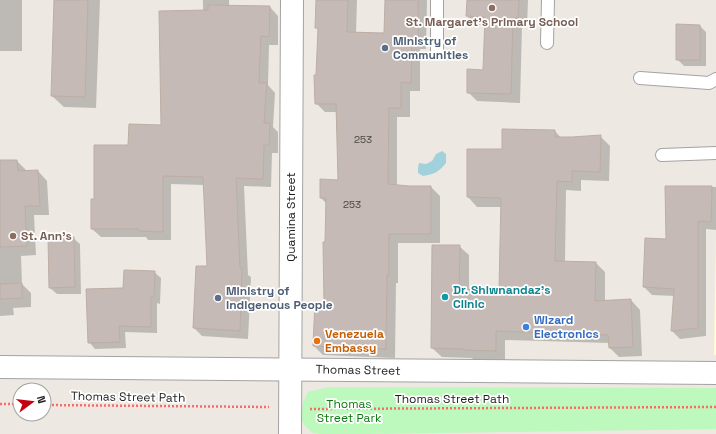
<svg xmlns="http://www.w3.org/2000/svg" width="716" height="434" font-family="'Space Grotesk',sans-serif">
	<style>
		.education { fill: #fffcd8 }
		.park { fill: #bdf8bd }
		.water { fill: #a1d2db }
		.shadow { fill: #0003 }
		.building { fill: #c5bab5; stroke: #beada4 }
		.lines { fill: none; stroke-linecap: round; stroke-linejoin: round }
		.service-casing { stroke: #a3a3a3; stroke-width: 14 }
		.tertiary-casing { stroke: #a3a3a3; stroke-width: 24 }
		.path { stroke: #f86b67; stroke-width: 2.5; stroke-dasharray: 2 2; stroke-linecap: butt }
		.service { stroke: #fff; stroke-width: 12 }
		.tertiary { stroke: #fff; stroke-width: 22 }
		.education-dot { fill: #8d6e63; stroke: #fff; stroke-width: 1.5 }
		.service-dot { fill: #5c6f8a; stroke: #fff; stroke-width: 1.5 }
		.culture-dot { fill: #0f9aa8; stroke: #fff; stroke-width: 1.5 }
		.shop-dot { fill: #3f7fe0; stroke: #fff; stroke-width: 1.5 }
		.food-dot { fill: #e8710a; stroke: #fff; stroke-width: 1.5 }
		.labels { text-anchor: middle; stroke-width: 3.5; stroke-linejoin: round; paint-order: stroke }
		.number-label { font-size: 10px; fill: #464442 }
		.education-label { font-size: 12px; font-weight: bold; fill: #785e54; stroke: #fff }
		.service-label { font-size: 12px; font-weight: bold; fill: #4e5e75; stroke: #fff; text-anchor: start }
		.street-label { font-size: 12px; fill: #1c1c1c; stroke: #fff }
		.culture-label { font-size: 12px; font-weight: bold; fill: #0d838f; stroke: #fff; text-anchor: start }
		.shop-label { font-size: 12px; font-weight: bold; fill: #366cbe; stroke: #fff; text-anchor: start }
		.food-label { font-size: 12px; font-weight: bold; fill: #c56008; stroke: #fff; text-anchor: start }
		.park-label { font-size: 12px; fill: #0c770d; stroke: #fff }
	</style>
	<rect width="100%" height="100%" fill="#ede8e1"/>
	<path class="education" d="M716 236V355H714Z"/>
	<path class="park" d="M329 387 716 388V429L364 434H321L313 433 305 426 301 419 303 402 308 392Z"/>
	<path class="water" d="M442 151 446 154V163C439 172 434 174 423 176L418 173V168L419 163 426 164 432 161 436 154Z"/>
	<g class="shadow">
		<rect x="0" y="0" width="22" height="51"/>
		<path d="M55 0H100L96 108 64 107 52 96Z"/>
		<path d="M203 0H229V6L270 7 278 16V45H269L268 85 275 93 273 127 278 132V153H272L271 187 244 186 248 275 251 277 248 339 202 336 194 328 208 267 204 185 171 184V240H148L146 237H101L92 229 95 200 129 146 162 126 203 11Z"/>
		<path d="M317 0H357L356 33 385 34 386 0H427L426 49H420V91H410V117H397V186L431 187 440 196V243H398V283H396L395 358 323 355 314 346 325 304 327 204 321 198 339 181 337 112H325L316 103 319 31 316 27Z"/>
		<path d="M468 0H528L527 27 522 26 520 103 477 101 468 92 484 71 485 25H476L467 16Z"/>
		<path d="M700 26 706 32V66H684L677 59Z"/>
		<path d="M555 131 561 138 600 136 610 146 609 181 581 180V191L566 190 565 262 596 263 605 272V301L631 300 640 310 642 356 619 357 610 348V343L505 340V360H474L472 358 442 357 432 348 459 246 469 255V290L500 291 502 207H477L468 197V150H503Z"/>
		<path d="M0 160 17 161 26 170V172L38 171 47 181 49 215H34L36 255 21 256 22 284 31 293V307L13 308 14 315 0 316Z"/>
		<path d="M666 187H716V230L706 229V336L680 339 672 331 675 296 652 295 644 287 667 240Z"/>
		<path d="M73 238 80 244 81 294H57L50 288Z"/>
		<path d="M154 272 161 278 160 304 157 303V333L125 332 126 348 95 349 89 342Z"/>
	</g>
	<g class="building">
		<path d="M54 0H88L85 97 51 96Z"/>
		<path d="M316 0H348L347 32 384 33 385 0H418V41H412L411 83 401 82V108H389L388 184 409 186H431V234H389V275H387L386 349 313 346 315 302 324 303 323 242H325L326 198H320V179L338 180 336 104H315L314 75H316L318 28H315Z"/>
		<path d="M467 0H519L518 18H513L511 94 467 93V69L483 70 485 17 466 16Z"/>
		<path d="M208 5 270 6 269 37 261 36 259 83H267L264 123H270L269 145H264L263 179 236 178 240 268H242L240 331 193 328 196 266H207L203 177 163 176V232L139 231V229H91V199H94V145H128L129 124 161 125 159 11 208 10Z"/>
		<path d="M676 24 700 25V60H676Z"/>
		<path d="M502 129 555 130V137H572L601 135 600 172 572 171V182L557 181 555 261 596 262 595 301 631 299 633 347 609 348 608 335 496 331V351L464 350V349L431 348 432 245H460L459 289 499 290 501 198 467 197V149H502Z"/>
		<path d="M0 160H17L18 171 38 170 40 206H25L27 246 0 247Z"/>
		<path d="M665 186H712L711 222 698 221V328L671 331 674 289 643 287 645 238 666 239Z"/>
		<path d="M48 237H74L75 287 49 288Z"/>
		<path d="M124 270 155 271 154 297H151V327L119 326 120 342 88 343 86 289 123 288Z"/>
		<path d="M22 283V298L0 299V284Z"/>
	</g>
	<g class="lines">
		<g class="service-casing">
			<g id="service">
				<path d="M437 0V53"/>
				<path d="M547 43 548 0"/>
				<path d="M640 78 709 83 716 79"/>
				<path d="M662 155 716 153"/>
			</g>
		</g>
		<g class="tertiary-casing">
			<g id="tertiary">
				<path d="M0 367 716 373"/>
				<path d="M290 434 292 0"/>
			</g>
		</g>
		<g class="path">
			<path d="M0 404H20"/>
			<path d="M44 405 269 407"/>
			<path d="M310 409 716 407"/>
		</g>
		<use href="#service" class="service"/>
		<use href="#tertiary" class="tertiary"/>
	</g>
	<g class="education-dot">
		<circle cx="492" cy="8" r="4"/>
		<circle cx="13" cy="236" r="4"/>
	</g>
	<g class="service-dot">
		<circle cx="385" cy="48" r="4"/>
		<circle cx="218" cy="298" r="4"/>
	</g>
	<circle class="culture-dot" cx="445" cy="297" r="4"/>
	<circle class="shop-dot" cx="526" cy="327" r="4"/>
	<circle class="food-dot" cx="317" cy="341" r="4"/>
	<g class="labels">
		<g class="number-label">
			<text x="363" y="143">253</text>
			<text x="352" y="208">253</text>
		</g>
		<g class="education-label">
			<text x="492" y="26">St. Margaret's Primary School</text>
			<text x="21" y="240" text-anchor="start">St. Ann's</text>
		</g>
		<g class="service-label">
			<text x="393" y="45">Ministry of<tspan x="393" dy="14">Communities</tspan></text>
			<text x="226" y="295">Ministry of<tspan x="226" dy="14">Indigenous People</tspan></text>
		</g>
		<g class="street-label">
			<text transform="translate(291 217) rotate(-90)" y="4">Quamina Street</text>
			<text transform="translate(358 370) rotate(1)" y="4">Thomas Street</text>
			<text transform="translate(128 397) rotate(1)" y="4">Thomas Street Path</text>
			<text x="452" y="403">Thomas Street Path</text>
		</g>
		<g class="culture-label">
			<text x="453" y="294">Dr. Shiwnandaz's<tspan x="453" dy="14">Clinic</tspan></text>
		</g>
		<g class="shop-label">
			<text x="534" y="324">Wizard<tspan x="534" dy="14">Electronics</tspan></text>
		</g>
		<g class="food-label">
			<text x="325" y="338">Venezuela<tspan x="325" dy="14">Embassy</tspan></text>
		</g>
		<g class="park-label">
			<text x="349" y="408">Thomas<tspan x="349" dy="14">Street Park</tspan></text>
		</g>
	</g>
	<g transform="translate(32 402) rotate(75)"><circle r="19" fill="#ffffff" stroke="#a4a4a4"/>
	<path d="M0-3L7 15L0 10L-7 15Z" fill="#c50211"/>
	<text y="-6" font-size="11" font-weight="bold" text-anchor="middle" fill="#1c1c1c">N</text>
	</g>
</svg>
